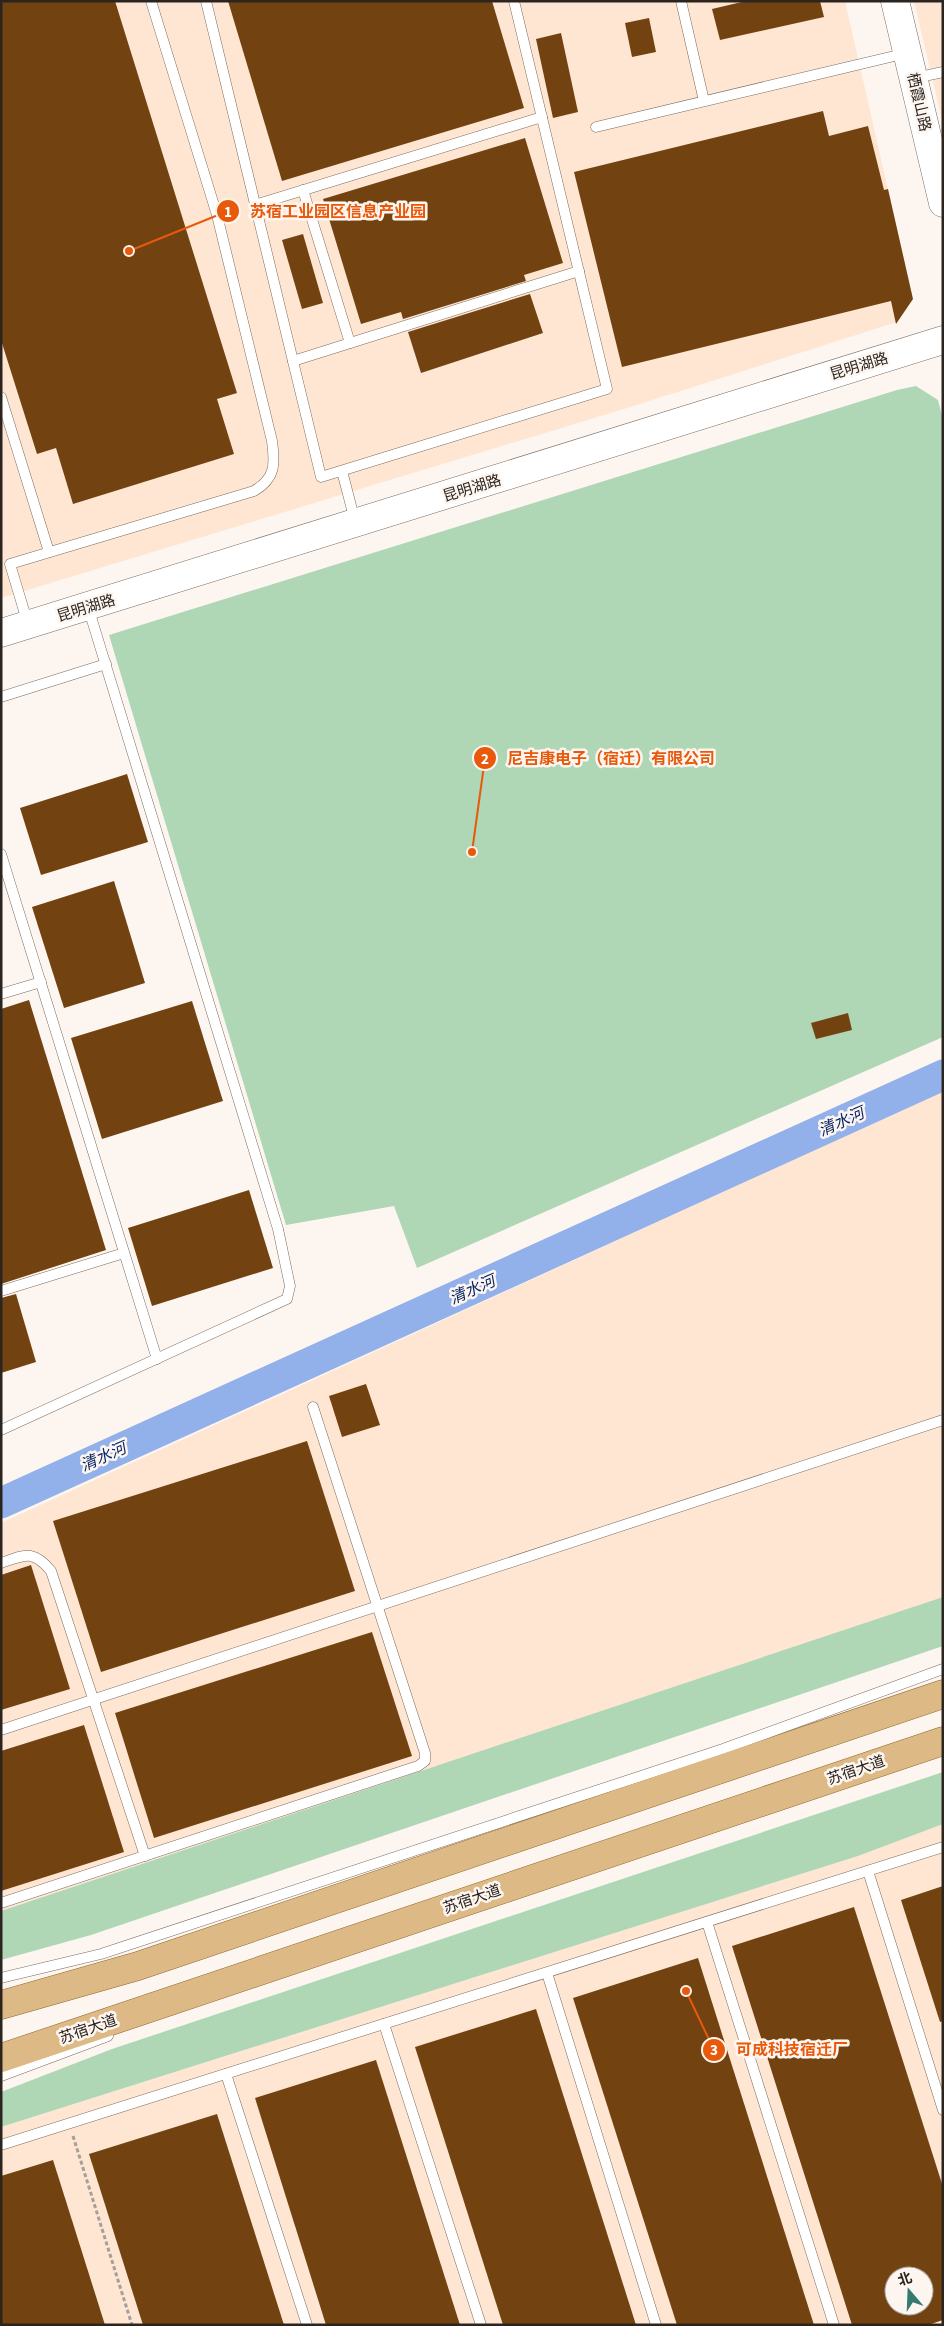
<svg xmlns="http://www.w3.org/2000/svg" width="944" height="2326" font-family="'Source Sans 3','Noto Sans SC',sans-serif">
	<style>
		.built { fill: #fee6d3; fill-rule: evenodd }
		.green { fill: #afd6b5 }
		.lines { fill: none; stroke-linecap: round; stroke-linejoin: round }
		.river { stroke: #92b1ea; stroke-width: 31 }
		.building { fill: #724311; fill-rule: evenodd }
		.lane-casing { stroke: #7a6b5f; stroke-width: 11 }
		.secondary-casing { stroke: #7a6b5f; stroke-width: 29 }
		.primary-casing { stroke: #90672d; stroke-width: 29 }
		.path { stroke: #a69f9a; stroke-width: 3; stroke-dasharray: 4 2.5; stroke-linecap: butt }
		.lane { stroke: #fff; stroke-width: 10 }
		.secondary { stroke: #fff; stroke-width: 28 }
		.primary { stroke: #ddb985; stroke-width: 28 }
		.labels { text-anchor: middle; stroke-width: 5; stroke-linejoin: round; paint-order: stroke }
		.street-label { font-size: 15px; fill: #2b241f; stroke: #fdf6f0 }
		.water-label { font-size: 16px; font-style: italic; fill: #072465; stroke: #fdf6f0 }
		.leader { fill: none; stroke: #e8590c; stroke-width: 2 }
		.callout-dot { fill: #e8590c; stroke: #fdf6f0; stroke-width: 2 }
		.mark-label { font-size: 15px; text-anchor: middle; font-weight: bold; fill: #fff }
		.callout-label { font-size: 16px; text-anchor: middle; font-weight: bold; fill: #e8590c; stroke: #fdf6f0; stroke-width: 5; stroke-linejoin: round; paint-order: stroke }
	</style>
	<rect width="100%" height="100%" fill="#fdf6f0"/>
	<g class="built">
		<path d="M1 1H845L913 299 897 322 624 409 1 598Z"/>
		<path d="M914 1H943V124Z"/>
		<path d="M943 1091V1597L1 1911V1523Z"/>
		<path d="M943 1824V2325H1V2127L858 1856ZM894 2276H924V2306H894Z"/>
	</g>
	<g class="green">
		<path d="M916 386 938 400 943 420V1037L417 1268 394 1206 286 1225 109 635 897 390Z"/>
		<path d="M943 1597V1646L91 1935 1 1960V1911Z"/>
		<path d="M943 1772V1824L858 1856 1 2127V2092L112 2049Z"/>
	</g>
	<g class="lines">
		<path class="river" d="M1 1503 943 1075"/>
	</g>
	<g class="building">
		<path d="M1 1H115L237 393 217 399 234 454 73 504 56 448 37 454 1 340Z"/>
		<path d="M228 1H492L524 108 282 181Z"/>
		<path d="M746 1H820L824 17 720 40 712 9Z"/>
		<path d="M649 18 656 52 632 57 625 23Z"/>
		<path d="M561 33 578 112 553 118 536 39Z"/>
		<path d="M823 111 829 136 868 126 884 190 888 189 913 299 896 324 891 301 622 367 574 172Z"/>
		<path d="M525 138 563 263 524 275 526 281 403 319 401 312 361 324 323 199Z"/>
		<path d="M303 234 323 303 302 309 282 240Z"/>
		<path d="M530 294 543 333 421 373 408 332Z"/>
		<path d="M127 774 148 842 41 875 20 808Z"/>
		<path d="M114 881 145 983 64 1008 32 907Z"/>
		<path d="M29 1000 106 1250 1 1284V1009Z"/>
		<path d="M192 1001 223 1101 102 1139 71 1038Z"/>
		<path d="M848 1013 852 1030 816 1039 811 1023Z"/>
		<path d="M249 1190 273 1268 152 1306 128 1228Z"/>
		<path d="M16 1294 36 1362 1 1373V1298Z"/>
		<path d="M366 1384 380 1425 342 1437 329 1396Z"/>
		<path d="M307 1441 355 1591 101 1672 53 1521Z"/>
		<path d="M31 1565 70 1689 1 1710V1575Z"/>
		<path d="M372 1632 412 1756 154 1838 115 1713Z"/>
		<path d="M84 1725 124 1852 1 1891V1751Z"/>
		<path d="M943 1886V2021L940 2022 901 1900Z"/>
		<path d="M854 1907 943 2187V2320L928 2325H852L732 1946ZM894 2276H924V2306H894Z"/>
		<path d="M698 1958 814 2325H677L573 1998Z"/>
		<path d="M536 2009 636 2325H503L415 2047Z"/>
		<path d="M376 2060 460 2325H326L255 2098Z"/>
		<path d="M217 2114 284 2325H143L89 2154Z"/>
		<path d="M53 2160 105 2325H1V2176Z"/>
	</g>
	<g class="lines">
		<g class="lane-casing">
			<g id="lane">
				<path d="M206 1 321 477 607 389 514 1"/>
				<path d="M681 1 704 101"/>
				<path d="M915 78 943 72"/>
				<path d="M596 127 907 53"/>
				<path d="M303 190 350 343"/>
				<path d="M255 205 542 117"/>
				<path d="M293 361 579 271"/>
				<path d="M1 397 49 552"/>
				<path d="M342 471 355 521"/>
				<path d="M28 624 10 564 254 491C276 478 275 464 272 441L217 215 151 1"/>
				<path d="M1 697 106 664"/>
				<path d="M1 854 157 1359"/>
				<path d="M1 994 41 982"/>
				<path d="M1 1291 124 1253"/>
				<path d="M1 1430 287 1299 290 1286 278 1229 88 607"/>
				<path d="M1 1563C25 1555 33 1549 51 1571L145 1856"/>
				<path d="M1 1730 943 1420"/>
				<path d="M868 1871 943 2110"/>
				<path d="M1 1903 418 1766 425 1761V1753L313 1407"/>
				<path d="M707 1922 834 2325"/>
				<path d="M547 1973 656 2325"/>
				<path d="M1 1978 101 1954 723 1749 943 1669"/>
				<path d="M384 2024 481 2325"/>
				<path d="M226 2074 307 2325"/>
				<path d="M1 2076 108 2036"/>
				<path d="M1 2145 943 1847"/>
			</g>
		</g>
		<g class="secondary-casing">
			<g id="secondary">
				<path d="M895 1 943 203"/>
				<path d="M1 633 943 340"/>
			</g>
		</g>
		<g class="primary-casing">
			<g id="primary">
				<path d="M1 2005 138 1966 943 1694"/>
				<path d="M1 2058 943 1741"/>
			</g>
		</g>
		<path class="path" d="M73 2136 132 2325"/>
		<use href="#lane" class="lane"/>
		<use href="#secondary" class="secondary"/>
		<use href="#primary" class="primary"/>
	</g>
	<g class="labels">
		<g class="street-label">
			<text transform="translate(919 102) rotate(77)" y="5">栖霞山路</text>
			<text transform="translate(859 366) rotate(-17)" y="5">昆明湖路</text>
			<text transform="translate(472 488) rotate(-17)" y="5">昆明湖路</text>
			<text transform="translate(86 608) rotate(-17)" y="5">昆明湖路</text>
			<text transform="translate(856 1770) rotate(-19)" y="5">苏宿大道</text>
			<text transform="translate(472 1899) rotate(-19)" y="5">苏宿大道</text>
			<text transform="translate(88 2029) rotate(-19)" y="5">苏宿大道</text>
		</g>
		<g class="water-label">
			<text transform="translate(841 1121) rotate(-24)" y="6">清水河</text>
			<text transform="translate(472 1289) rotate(-24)" y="6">清水河</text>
			<text transform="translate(103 1456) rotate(-24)" y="6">清水河</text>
		</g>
	</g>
	<path class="leader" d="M129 251L228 211M472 852L485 758M686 1991L714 2050"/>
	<g class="callout-dot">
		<circle cx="129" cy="251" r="5"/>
		<circle cx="472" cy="852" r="5"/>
		<circle cx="686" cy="1991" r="5"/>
		<circle cx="228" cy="211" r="12"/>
		<circle cx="485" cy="758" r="12"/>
		<circle cx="714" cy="2050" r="12"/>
	</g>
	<g class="mark-label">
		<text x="228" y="217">1</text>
		<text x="485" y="764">2</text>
		<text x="714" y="2055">3</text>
	</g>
	<g class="callout-label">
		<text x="338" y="217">苏宿工业园区信息产业园</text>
		<text x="611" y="764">尼吉康电子（宿迁）有限公司</text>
		<text x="792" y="2055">可成科技宿迁厂</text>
	</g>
	<rect width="944" height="2326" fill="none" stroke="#2b241f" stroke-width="5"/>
	<g transform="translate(909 2291) rotate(341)"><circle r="24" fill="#fdf6f0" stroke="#a9a29c"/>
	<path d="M0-4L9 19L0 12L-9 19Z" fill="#357a6f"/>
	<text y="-8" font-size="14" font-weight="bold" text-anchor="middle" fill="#2b241f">北</text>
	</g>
</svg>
